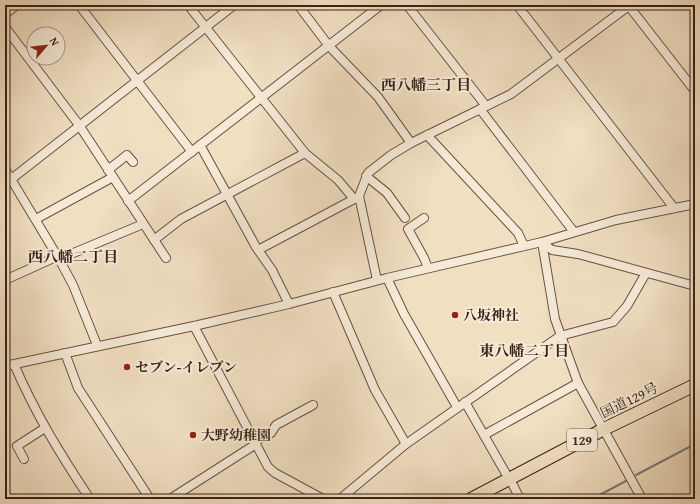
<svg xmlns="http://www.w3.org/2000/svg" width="700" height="504" font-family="'Gentium Book Plus','Noto Serif JP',serif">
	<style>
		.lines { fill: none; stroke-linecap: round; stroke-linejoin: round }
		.stream { stroke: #777d7c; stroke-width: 2 }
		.minor-casing { stroke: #675142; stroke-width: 10 }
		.highway-casing { stroke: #392218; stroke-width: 14 }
		.minor { stroke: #f6ead7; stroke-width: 8 }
		.highway { stroke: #f1dfc2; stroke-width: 12 }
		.poi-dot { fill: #8f2418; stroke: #f6ead7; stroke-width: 1.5 }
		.labels { text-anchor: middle; stroke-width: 4; stroke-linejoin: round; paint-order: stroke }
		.shield { fill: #f6ead7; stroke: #725e51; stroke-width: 1 }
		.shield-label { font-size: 13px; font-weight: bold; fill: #392218 }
		.poi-label { font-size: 14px; font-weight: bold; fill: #392218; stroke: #f6ead7; text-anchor: start }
		.street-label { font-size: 14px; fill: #392218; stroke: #f6ead7 }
		.neighbourhood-label { font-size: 15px; font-weight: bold; fill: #392218; stroke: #f6ead7 }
	</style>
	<rect width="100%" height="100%" fill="#f1dfc2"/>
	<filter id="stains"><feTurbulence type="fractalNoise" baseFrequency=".005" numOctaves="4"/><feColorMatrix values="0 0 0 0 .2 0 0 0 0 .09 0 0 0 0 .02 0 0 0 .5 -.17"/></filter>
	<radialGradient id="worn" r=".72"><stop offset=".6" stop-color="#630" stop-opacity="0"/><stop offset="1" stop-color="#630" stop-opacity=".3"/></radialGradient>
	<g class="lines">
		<g class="stream">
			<path d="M636 475 695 444"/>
			<path d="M592 499 626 481"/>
		</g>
		<g class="minor-casing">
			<g id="minor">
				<path d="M79 5 192 152"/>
				<path d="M188 5 305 153 338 180 354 199"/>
				<path d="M298 5 329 46 378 97 411 143"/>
				<path d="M407 5 486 106"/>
				<path d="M517 5 674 208"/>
				<path d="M628 5 695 91"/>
				<path d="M5 14 17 5"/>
				<path d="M5 27 79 125 166 258"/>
				<path d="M480 109 574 232"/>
				<path d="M427 135 518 233 524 246"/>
				<path d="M200 145 256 247 272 270 289 304"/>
				<path d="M5 169 59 259 73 285 97 345"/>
				<path d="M108 170 127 155 133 162"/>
				<path d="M366 176 387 193 405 218"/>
				<path d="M5 184 234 5"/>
				<path d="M128 201 381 5"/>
				<path d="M424 218 408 229 424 258 428 268"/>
				<path d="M36 219 113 177"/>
				<path d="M154 240 181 219 305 153"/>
				<path d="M542 242 555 319 578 383 642 499"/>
				<path d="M542 242 552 250 578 254 695 286"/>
				<path d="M258 250 358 197"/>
				<path d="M59 259 143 224"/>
				<path d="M387 278 404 314 457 407"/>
				<path d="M5 280 58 256"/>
				<path d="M377 280 359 196 368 173 391 155 411 143 511 94 630 5"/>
				<path d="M333 292 375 390 406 444"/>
				<path d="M194 326 268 467 275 473 323 499"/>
				<path d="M65 353 78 388 150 499"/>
				<path d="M14 364C35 413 60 454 90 499"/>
				<path d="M5 366 194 326 289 304 387 278 542 242 616 220 695 204"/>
				<path d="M465 402 509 479"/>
				<path d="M484 435 578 383"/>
				<path d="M255 441 271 433 276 425 313 405"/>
				<path d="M24 459 17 446 45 428"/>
				<path d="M513 485 520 499"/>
				<path d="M170 499 256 444"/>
				<path d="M340 499 406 444 560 336 613 322 627 306 646 273"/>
			</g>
		</g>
		<g class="highway-casing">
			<path id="highway" d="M471 499 604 429 695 385"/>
		</g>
		<use href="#minor" class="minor"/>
		<use href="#highway" class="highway"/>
	</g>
	<g class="poi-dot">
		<circle cx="455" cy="315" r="4"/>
		<circle cx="127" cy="367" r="4"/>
		<circle cx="193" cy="435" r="4"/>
	</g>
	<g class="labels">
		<rect class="shield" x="567" y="429" width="30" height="22" rx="3"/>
		<g class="shield-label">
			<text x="582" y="445">129</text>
		</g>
		<g class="poi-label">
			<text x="463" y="320">八坂神社</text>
			<text x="135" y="372">セブン-イレブン</text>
			<text x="201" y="440">大野幼稚園</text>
		</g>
		<g class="street-label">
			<text transform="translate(629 400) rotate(-26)" y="5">国道129号</text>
		</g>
		<g class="neighbourhood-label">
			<text x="426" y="90">西八幡三丁目</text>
			<text x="73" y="262">西八幡二丁目</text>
			<text x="524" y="356">東八幡二丁目</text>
		</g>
	</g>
	<rect width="700" height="504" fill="none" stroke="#f1dfc2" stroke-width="20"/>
	<rect x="6" y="6" width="688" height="492" fill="none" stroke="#392218" stroke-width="2"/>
	<rect x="10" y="10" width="680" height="484" fill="none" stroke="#392218"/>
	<g transform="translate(46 46) rotate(62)"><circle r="19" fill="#f6ead7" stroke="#aa9a8b"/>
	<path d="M0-3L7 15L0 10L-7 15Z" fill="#8f2418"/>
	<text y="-6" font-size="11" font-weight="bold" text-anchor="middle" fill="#392218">N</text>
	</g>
	<rect width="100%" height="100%" filter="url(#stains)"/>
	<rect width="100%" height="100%" fill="url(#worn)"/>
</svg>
